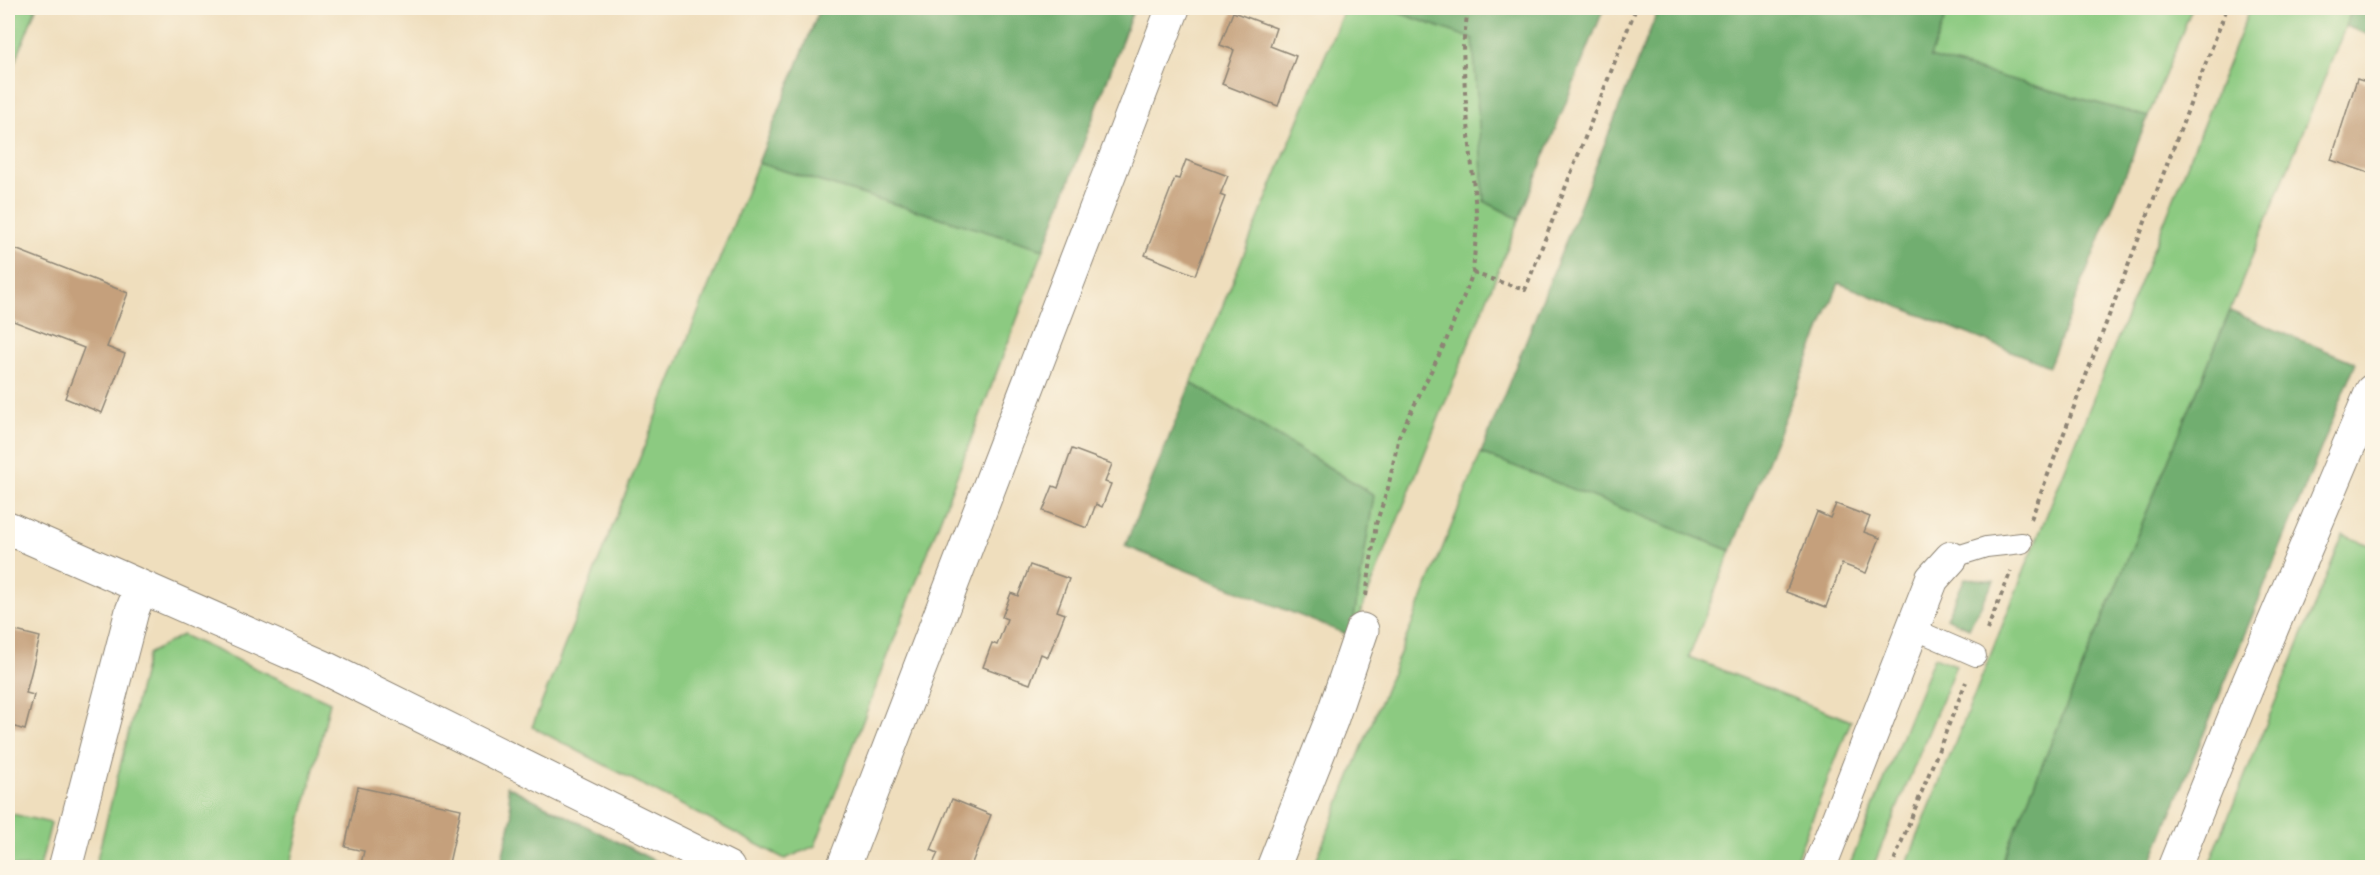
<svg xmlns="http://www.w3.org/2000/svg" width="2380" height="875" font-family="Dekko,sans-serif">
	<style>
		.green { fill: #8cca81; stroke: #5c7a56; stroke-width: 1.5 }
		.forest { fill: #71ae6f; stroke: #4e6c4d; stroke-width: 1.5 }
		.building { fill: #c5a07b }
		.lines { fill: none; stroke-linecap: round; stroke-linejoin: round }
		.lane-casing { stroke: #8d8474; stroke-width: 22 }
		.street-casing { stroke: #8d8474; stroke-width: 35 }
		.path { stroke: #8d8474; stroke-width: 4; stroke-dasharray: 4.5 4.5; stroke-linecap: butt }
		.lane { stroke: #fff; stroke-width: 20 }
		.street { stroke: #fff; stroke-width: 33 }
	</style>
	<rect width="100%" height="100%" fill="#fcf5e5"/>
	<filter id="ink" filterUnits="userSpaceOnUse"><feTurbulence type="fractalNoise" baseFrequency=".0167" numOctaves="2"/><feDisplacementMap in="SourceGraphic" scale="12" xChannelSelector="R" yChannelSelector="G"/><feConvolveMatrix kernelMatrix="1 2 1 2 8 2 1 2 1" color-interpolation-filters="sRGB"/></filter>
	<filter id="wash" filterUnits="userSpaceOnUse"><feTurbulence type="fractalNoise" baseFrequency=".008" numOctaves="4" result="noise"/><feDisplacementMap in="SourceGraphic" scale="24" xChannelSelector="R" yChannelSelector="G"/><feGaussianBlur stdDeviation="1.35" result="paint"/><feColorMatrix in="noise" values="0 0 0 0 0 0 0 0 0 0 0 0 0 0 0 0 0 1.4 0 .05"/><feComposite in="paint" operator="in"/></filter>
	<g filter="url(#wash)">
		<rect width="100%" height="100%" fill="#efdebd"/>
		<g class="green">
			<path d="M8 8H36L8 81Z"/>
			<path d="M1385 8 1474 39 1484 201 1519 219 1351 636 1374 495 1191 383 1343 12Z"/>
			<path d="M1949 8H2192L2148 117 1929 57Z"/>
			<path d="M2250 8H2353L2230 311 2000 867 1905 868Z"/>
			<path d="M758 163 1044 249 815 846 785 859 532 727Z"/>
			<path d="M1481 453 1731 551 1689 657 1851 721 1793 867 1313 868Z"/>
			<path d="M2343 535 2372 546V867H2208Z"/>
			<path d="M182 635 330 702 290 867H95L148 654Z"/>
			<path d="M1934 657 1956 665 1873 867H1849Z"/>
			<path d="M8 813 51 823 40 867H8Z"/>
		</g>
		<g class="forest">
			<path d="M820 8H1134L1044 249 758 163Z"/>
			<path d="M1385 8H1604L1519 219 1484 201 1473 39Z"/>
			<path d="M1659 8H1949L1930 57 2148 117 2049 366 1839 283 1731 551 1481 453Z"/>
			<path d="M2353 8H2372V36L2345 26Z"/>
			<path d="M2230 311 2356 363 2149 867H2000Z"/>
			<path d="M1191 383 1374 495 1351 636 1125 546Z"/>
			<path d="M1965 578 1994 581 1969 628 1946 618Z"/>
			<path d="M507 786 667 867H500L512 816Z"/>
		</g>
		<g id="blocks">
			<g class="building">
				<path d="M1233 12 1276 28 1270 46 1296 56 1278 106 1222 84 1234 50 1220 45Z"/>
				<path d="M2357 79 2372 84V174L2331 160Z"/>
				<path d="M1186 160 1228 176 1220 195 1225 197 1195 275 1145 255 1175 178 1179 179Z"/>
				<path d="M10 247 128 293 107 347 125 354 102 413 65 398 84 348 8 319V253Z"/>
				<path d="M1072 449 1112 464 1105 482 1111 484 1102 507 1096 504 1087 528 1043 511 1053 486 1058 488Z"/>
				<path d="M1836 504 1870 517 1864 532 1880 538 1866 573 1842 564 1826 607 1786 592 1817 512 1830 518Z"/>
				<path d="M1030 565 1069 579 1057 611 1065 614 1048 657 1041 654 1030 684 983 667 992 643 997 645 1007 619 1002 617 1011 593 1018 596Z"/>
				<path d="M8 629 40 637 26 693 34 695 25 730 8 725Z"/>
				<path d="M358 787 461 809 448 868H360L364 851 345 847Z"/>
				<path d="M952 799 991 815 970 868H931L938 853 931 850Z"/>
			</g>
		</g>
	</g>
	<g filter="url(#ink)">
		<use href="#blocks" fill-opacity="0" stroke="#8d8474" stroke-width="1.5"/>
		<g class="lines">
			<g class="lane-casing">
				<g id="lane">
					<path d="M1951 558 1986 547 2022 543"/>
					<path d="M1914 629 1976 656"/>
				</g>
			</g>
			<g class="street-casing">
				<g id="street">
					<path d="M8 528 321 666 728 868"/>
					<path d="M65 868 132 611 141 588"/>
					<path d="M843 868 1173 8"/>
					<path d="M1273 868 1331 721 1362 630"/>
					<path d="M1819 868 1932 579 1951 558"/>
					<path d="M2174 868 2246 689 2372 391"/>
				</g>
			</g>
			<g class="path">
				<path d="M1473 273 1525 290 1636 8"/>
				<path d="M2031 519 2227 8"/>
				<path d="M1366 596 1376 524 1388 488 1399 436 1446 341 1473 273 1477 221 1465 92 1463 46 1468 8"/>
				<path d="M1987 630 2011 571"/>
				<path d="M1891 868 1966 682"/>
			</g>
			<use href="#lane" class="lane"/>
			<use href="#street" class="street"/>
		</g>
	</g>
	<rect width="2380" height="875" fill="none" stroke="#fcf5e5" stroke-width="30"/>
</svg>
